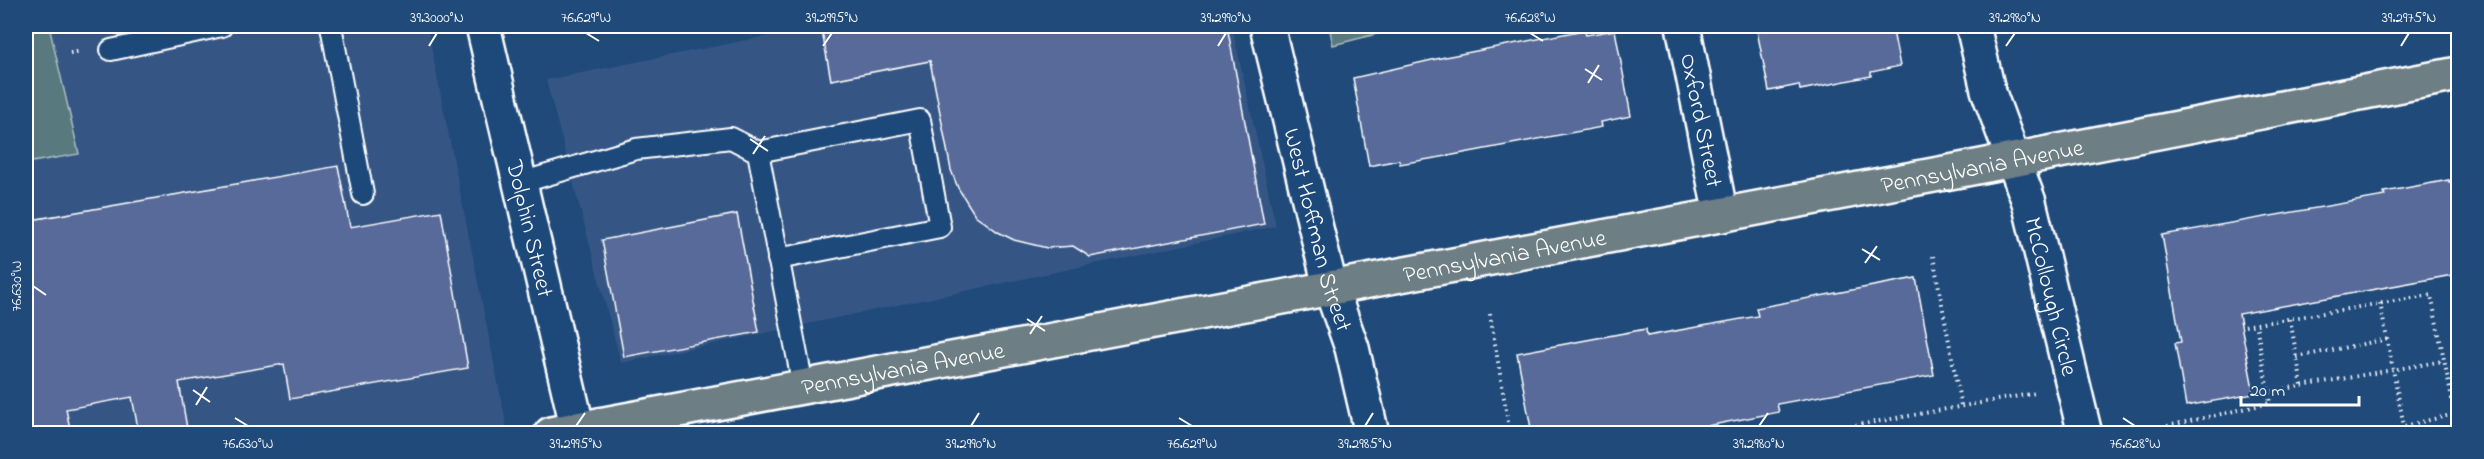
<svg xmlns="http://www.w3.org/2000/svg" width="2484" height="459" font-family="'Indie Flower',sans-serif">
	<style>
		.built { fill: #345785 }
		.green { fill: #587a7e; stroke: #acbcbe; stroke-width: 1.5 }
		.building { fill: #586a99; stroke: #fff; stroke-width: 1.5 }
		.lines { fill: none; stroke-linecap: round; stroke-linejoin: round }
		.lane-casing { stroke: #fff; stroke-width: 24 }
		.street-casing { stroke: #fff; stroke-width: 38 }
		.secondary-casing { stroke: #fff; stroke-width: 38 }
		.primary-casing { stroke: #fff; stroke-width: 38 }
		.path { stroke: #fff; stroke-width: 4; stroke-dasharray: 1.5 4.5; stroke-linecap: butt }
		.lane { stroke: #1f4a7a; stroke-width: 20 }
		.street { stroke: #1f4a7a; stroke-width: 33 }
		.secondary { stroke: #1f4a7a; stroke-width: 33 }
		.primary { stroke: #6d7e84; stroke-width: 33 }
		.ticks { fill: none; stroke: #fff; stroke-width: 2 }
		.labels { text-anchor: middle; stroke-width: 5; stroke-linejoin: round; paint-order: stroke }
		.street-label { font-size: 24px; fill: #fff; stroke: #1f4a7a }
		.neatline { fill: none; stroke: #fff; stroke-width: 2 }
		.ticks-label { font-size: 15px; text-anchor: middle; fill: #fff }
	</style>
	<rect width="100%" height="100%" fill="#1f4a7a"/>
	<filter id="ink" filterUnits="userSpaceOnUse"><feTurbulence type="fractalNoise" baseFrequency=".0167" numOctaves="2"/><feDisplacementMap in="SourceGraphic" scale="12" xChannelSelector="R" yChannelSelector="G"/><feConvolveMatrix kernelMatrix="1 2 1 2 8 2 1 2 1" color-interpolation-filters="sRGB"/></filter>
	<g filter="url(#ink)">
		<g class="built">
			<path d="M26 26H427L508 433H26Z"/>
			<path d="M818 26H1232L1276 226 621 363 546 80Z"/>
		</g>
		<g class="green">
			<path d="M26 26H49L79 154 26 163Z"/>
			<path d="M1329 26H1408L1333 45Z"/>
		</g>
		<g class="building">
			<path d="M821 26H1227L1264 224 1090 257 1073 246 1047 248 1014 240 998 232 975 215 958 188 951 170 930 61 831 80Z"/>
			<path d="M1756 26H1892L1900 66 1871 72V76L1800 90 1799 85 1769 91Z"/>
			<path d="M1584 30 1586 35 1615 30 1631 116 1601 122 1602 127 1453 155 1400 164 1399 160 1369 166 1353 78 1445 57Z"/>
			<path d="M338 166 350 227 441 211 468 368 290 399 284 364 179 382 188 434H139L132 397 66 409 71 434H26V221Z"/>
			<path d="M2449 180V182L2458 180V274L2239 314 2254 394 2186 406 2175 343 2181 342 2162 235 2385 196 2384 192Z"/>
			<path d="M737 214 759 332 624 357 602 240Z"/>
			<path d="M1916 278 1934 375 1777 404 1779 412 1666 434H1663L1662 427 1626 434H1532L1517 353 1646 329 1647 336 1758 316 1756 308Z"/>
		</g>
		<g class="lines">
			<g class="lane-casing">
				<g id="lane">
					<path d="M331 26 363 194"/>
					<path d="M111 50 222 26"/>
					<path d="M758 152 920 120 940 227 778 259"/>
					<path d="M520 183 636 149 731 138 758 152 803 386"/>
				</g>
			</g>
			<g class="street-casing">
				<g id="street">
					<path id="s1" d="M1267 26 1330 286 1352 348 1372 434"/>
					<path id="s2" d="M1683 26 1721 215"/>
					<path id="s3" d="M1973 26 1988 90 2029 202 2085 434"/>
				</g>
			</g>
			<g class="secondary-casing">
				<g id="secondary">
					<path id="s4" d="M483 26 579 434"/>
				</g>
			</g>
			<g class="primary-casing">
				<g id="primary">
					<path id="s5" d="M551 434 1966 169 2458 74"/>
				</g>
			</g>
			<g class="path">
				<path d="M70 53 81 51"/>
				<path d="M1933 256 1961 406"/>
				<path d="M2380 303 2404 426 2455 414"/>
				<path d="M1490 314 1510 434"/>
				<path d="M2290 319 2302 386"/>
				<path d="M2245 326 2431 295 2458 429"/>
				<path d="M2297 357 2388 339"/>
				<path d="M2267 392 2443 361"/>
				<path d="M1808 434 2036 393"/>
				<path d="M2132 434 2270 403 2256 324"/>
			</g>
			<use href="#lane" class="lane"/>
			<use href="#street" class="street"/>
			<use href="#secondary" class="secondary"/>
			<use href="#primary" class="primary"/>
		</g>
	</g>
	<path class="ticks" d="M586 33 599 41M1530 33 1543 41M429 46 437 33M823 46 832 33M1218 46 1226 33M2006 46 2015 33M2401 46 2409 33M1585 69 1602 80M1588 83 1599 65M750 139 768 151M753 154 765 136M1862 249 1880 260M1865 263 1877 246M33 286 46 295M1027 319 1045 331M1030 334 1042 316M193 390 210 402M196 405 207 387M235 418 248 426M1179 418 1192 426M2123 418 2135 426M576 426 585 413M971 426 979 413M1365 426 1373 413M1759 426 1768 413"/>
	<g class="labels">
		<g class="street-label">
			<text dy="8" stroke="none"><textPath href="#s2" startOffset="96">Oxford Street</textPath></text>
			<text dy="8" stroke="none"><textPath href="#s5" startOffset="1456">Pennsylvania Avenue</textPath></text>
			<text dy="8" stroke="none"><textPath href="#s4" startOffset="208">Dolphin Street</textPath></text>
			<text dy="8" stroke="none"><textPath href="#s1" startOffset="210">West Hoffman Street</textPath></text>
			<text dy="8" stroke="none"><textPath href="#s5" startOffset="970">Pennsylvania Avenue</textPath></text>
			<text dy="8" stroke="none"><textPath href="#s3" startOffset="282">McCollough Circle</textPath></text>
			<text dy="8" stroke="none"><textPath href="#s5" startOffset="358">Pennsylvania Avenue</textPath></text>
		</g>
	</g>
	<rect width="2484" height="459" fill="none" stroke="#1f4a7a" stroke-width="66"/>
	<path d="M2241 396v9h118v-9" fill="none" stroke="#ffffff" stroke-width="3"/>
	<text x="2250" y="396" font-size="18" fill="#ffffff" stroke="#1f4a7a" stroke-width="4.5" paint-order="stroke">20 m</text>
	<rect x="33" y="33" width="2418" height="393" class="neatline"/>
	<g class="ticks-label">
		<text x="437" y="22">39.3000°N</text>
		<text x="586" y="22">76.629°W</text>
		<text x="832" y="22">39.2995°N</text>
		<text x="1226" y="22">39.2990°N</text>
		<text x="1530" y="22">76.628°W</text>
		<text x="2015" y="22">39.2980°N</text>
		<text x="2409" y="22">39.2975°N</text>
		<text transform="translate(16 286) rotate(-90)" y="5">76.630°W</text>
		<text x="248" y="448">76.630°W</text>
		<text x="576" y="448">39.2995°N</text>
		<text x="971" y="448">39.2990°N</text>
		<text x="1192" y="448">76.629°W</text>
		<text x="1365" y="448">39.2985°N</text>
		<text x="1759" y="448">39.2980°N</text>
		<text x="2135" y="448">76.628°W</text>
	</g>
</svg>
